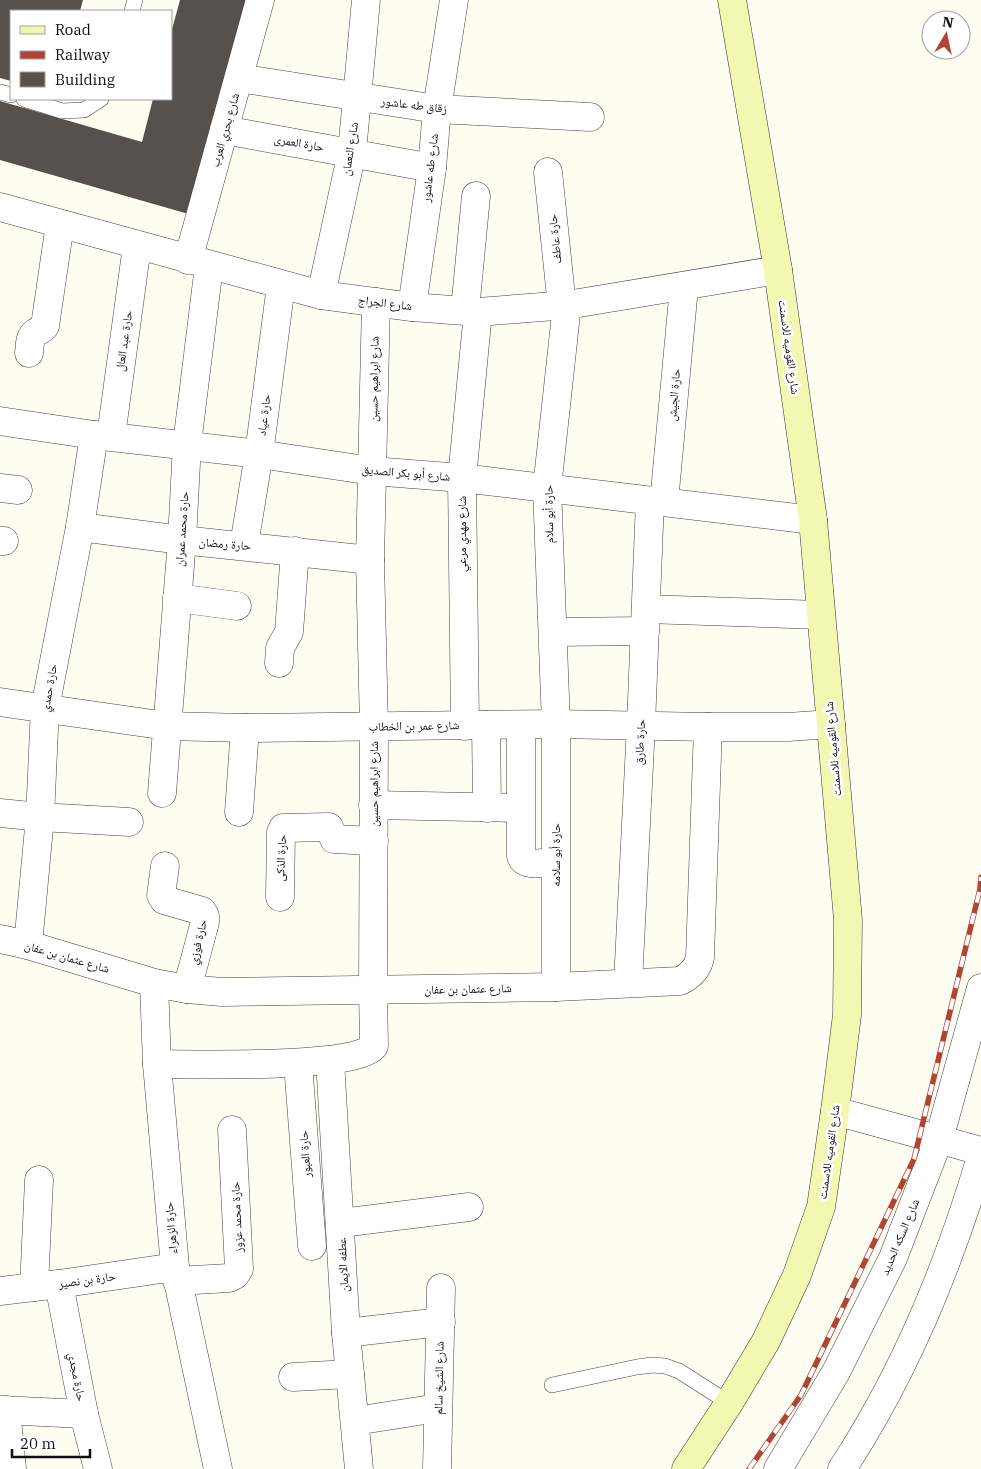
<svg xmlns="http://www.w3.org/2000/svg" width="981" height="1469" font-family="'IBM Plex Serif','Noto Naskh Arabic',serif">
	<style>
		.building { fill: #56514c }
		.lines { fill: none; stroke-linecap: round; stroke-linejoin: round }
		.lane-casing { stroke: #414141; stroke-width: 16 }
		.street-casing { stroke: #414141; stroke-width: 29 }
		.secondary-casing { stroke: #303030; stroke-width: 29 }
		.lane { stroke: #fff; stroke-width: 15 }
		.street { stroke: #fff; stroke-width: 28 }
		.secondary { stroke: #f2f8b2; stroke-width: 28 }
		.rail-casing { stroke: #b24433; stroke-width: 5.5 }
		.rail { stroke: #fff; stroke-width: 4; stroke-dasharray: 11; stroke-linecap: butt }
		.labels { text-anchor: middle; stroke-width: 5; stroke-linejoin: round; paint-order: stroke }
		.street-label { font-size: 12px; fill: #0e0e0e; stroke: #fff }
	</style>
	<rect width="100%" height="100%" fill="#fefdf1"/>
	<g class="building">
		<path d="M0 0H83L80 11H11V81L0 78Z"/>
		<path d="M180 0H251L192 215 0 160V101L142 142 153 99H171V33Z"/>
	</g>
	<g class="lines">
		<g class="lane-casing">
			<g id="lane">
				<path d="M132 11 135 0"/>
				<path d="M0 92 11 95"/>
				<path d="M24 99 62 111 84 110 101 99"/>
				<path d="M552 1385 637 1367 652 1365 665 1366 679 1371 729 1403"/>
			</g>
		</g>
		<g class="street-casing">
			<g id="street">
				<path d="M239 78 437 109 590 117"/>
				<path d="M224 130 432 168"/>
				<path d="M548 172 562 306"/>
				<path d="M0 207 321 295 412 307 478 312 567 305 778 270"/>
				<path d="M188 260 260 0"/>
				<path d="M321 295 352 152 366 0"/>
				<path d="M412 307 432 168 437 109 454 0"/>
				<path d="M465 310 476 196"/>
				<path d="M29 353C30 347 29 337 35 333 39 330 42 330 45 326L60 224"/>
				<path d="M0 421 94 435 259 454 372 471 462 478 813 520"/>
				<path d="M111 436 137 246"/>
				<path d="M0 488 18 490"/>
				<path d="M664 502 684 287"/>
				<path d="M80 527 182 540 370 560"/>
				<path d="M0 541H4"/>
				<path d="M244 545 259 454 281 285"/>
				<path d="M177 598 237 606"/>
				<path d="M646 609 820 615"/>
				<path d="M553 632 645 631"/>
				<path d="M279 663 280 648 289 632 295 551"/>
				<path d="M0 702 167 726 245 728 556 724 708 727H788L831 724"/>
				<path d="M486 725 487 808"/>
				<path d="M521 725V856C525 868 545 862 555 862"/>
				<path d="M465 726 462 478 478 312"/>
				<path d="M162 793 182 540 187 444 209 266"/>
				<path d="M373 805 520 808"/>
				<path d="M239 812 245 728"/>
				<path d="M0 813 40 817 129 822"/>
				<path d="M165 866 161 895 164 900 202 911 205 916V922L187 989"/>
				<path d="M280 897 281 832 283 828 329 827 334 839 374 841"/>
				<path d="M0 939 28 945 154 983 187 989 222 992 556 987 680 981C690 976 698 969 700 957L708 727"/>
				<path d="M28 945 40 817 45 708 80 527 94 435"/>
				<path d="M154 983 157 1064 175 1267 218 1469"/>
				<path d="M628 983 641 725 650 501"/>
				<path d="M556 987V724L547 488 567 305"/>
				<path d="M330 1060 346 1333 359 1469"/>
				<path d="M298 1063 312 1246"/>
				<path d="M157 1064C190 1064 360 1069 374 1046L373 991 374 727 370 560 376 302"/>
				<path d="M835 1111 981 1151"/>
				<path d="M341 1223 469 1207"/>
				<path d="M177 1281 229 1278 235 1275 239 1269 232 1130"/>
				<path d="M59 1284 84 1414 98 1469"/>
				<path d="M34 1287 39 1180"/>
				<path d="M0 1291 59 1284 175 1267"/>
				<path d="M346 1333 441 1322"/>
				<path d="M293 1377 350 1374"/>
				<path d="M0 1410 84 1414"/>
				<path d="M6 1410 12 1469"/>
				<path d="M355 1421 438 1408"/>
				<path d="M437 1469 441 1288"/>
				<path d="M778 1469 836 1372 893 1258 939 1139 981 988"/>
				<path d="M842 1469C905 1373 949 1266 981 1157"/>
			</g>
		</g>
		<g class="secondary-casing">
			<path id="secondary" d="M686 1469 729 1403 766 1341 797 1275 821 1207 835 1111 847 1015 848 920 813 520 778 270 732 0"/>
		</g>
		<use href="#lane" class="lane"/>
		<use href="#street" class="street"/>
		<use href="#secondary" class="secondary"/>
		<g class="rail-casing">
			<path id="rail" d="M749 1469 801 1395 914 1159 980 889 981 877"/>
		</g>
		<use href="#rail" class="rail"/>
	</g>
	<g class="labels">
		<g class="street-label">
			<text transform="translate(414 105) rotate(7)" y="4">زقاق طه عاشور</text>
			<text transform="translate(225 130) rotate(-74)" y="4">شارع بحري العرب</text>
			<text transform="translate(299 143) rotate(10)" y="4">حارة العمرى</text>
			<text transform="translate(350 149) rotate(-81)" y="4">شارع النعمان</text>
			<text transform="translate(430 168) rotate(-83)" y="4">شارع طه عاشور</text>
			<text transform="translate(555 239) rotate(-96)" y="4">حارة عاطف</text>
			<text transform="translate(385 303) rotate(7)" y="4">شارع الجراج</text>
			<text transform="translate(124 341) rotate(-82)" y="4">حارة عبد العال</text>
			<text transform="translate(789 347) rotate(82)" y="4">شارع القوميه للاسمنت</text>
			<text transform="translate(374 379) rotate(-89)" y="4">شارع ابراهيم حسين</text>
			<text transform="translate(674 395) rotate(-85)" y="4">حارة الجيش</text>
			<text transform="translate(264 415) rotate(-83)" y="4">حارة عياد</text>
			<text transform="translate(406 473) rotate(5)" y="4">شارع أبو بكر الصديق</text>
			<text transform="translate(549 514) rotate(-91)" y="4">حارة أبو سلام</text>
			<text transform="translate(182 529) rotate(-86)" y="4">حارة محمد عمران</text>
			<text transform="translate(462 534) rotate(-90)" y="4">شارع مهدي مرعي</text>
			<text transform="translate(225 544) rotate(5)" y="4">حارة رمضان</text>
			<text transform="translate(49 688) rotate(-80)" y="4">حارة حمدي</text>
			<text transform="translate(414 726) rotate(-1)" y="4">شارع عمر بن الخطاب</text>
			<text transform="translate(640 742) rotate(-87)" y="4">حارة طارق</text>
			<text transform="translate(833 749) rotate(-95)" y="4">شارع القوميه للاسمنت</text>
			<text transform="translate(374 784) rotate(-90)" y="4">شارع ابراهيم حسين</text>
			<text transform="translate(556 855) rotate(-90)" y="4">حارة أبو سلامه</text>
			<text transform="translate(281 858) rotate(-87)" y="4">حارة الذكى</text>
			<text transform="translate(198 942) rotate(-77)" y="4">حارة فوزي</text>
			<text transform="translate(67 957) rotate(16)" y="4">شارع عثمان بن عفان</text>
			<text transform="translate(468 989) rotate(-1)" y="4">شارع عثمان بن عفان</text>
			<text transform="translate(829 1152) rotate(-82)" y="4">شارع القوميه للاسمنت</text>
			<text transform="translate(305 1154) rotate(-94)" y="4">حارة العبور</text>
			<text transform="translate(237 1217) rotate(-93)" y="4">حارة محمد عزوز</text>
			<text transform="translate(171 1228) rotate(-95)" y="4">حارة الزهراء</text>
			<text transform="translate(900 1237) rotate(-67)" y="4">شارع السكه الحديد</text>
			<text transform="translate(343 1265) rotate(-93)" y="4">عطفه الايمان</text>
			<text transform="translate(87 1280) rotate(-8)" y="4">حارة بن نصير</text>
			<text transform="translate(77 1377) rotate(79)" y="4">حارة مجدي</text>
			<text transform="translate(439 1378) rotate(-89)" y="4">شارع الشيخ سالم</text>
		</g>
	</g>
	<rect x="10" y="10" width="162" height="90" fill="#ffffff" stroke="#9f9f9f"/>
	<rect x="20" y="26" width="25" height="8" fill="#f2f8b2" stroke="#9f9f9f"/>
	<text x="55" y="35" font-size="15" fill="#0e0e0e">Road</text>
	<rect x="20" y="51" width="25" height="8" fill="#b24433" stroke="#9f9f9f"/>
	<text x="55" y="60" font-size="15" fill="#0e0e0e">Railway</text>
	<rect x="20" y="72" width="25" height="15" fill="#56514c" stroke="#9f9f9f"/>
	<text x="55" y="85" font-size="15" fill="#0e0e0e">Building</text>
	<g transform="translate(946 35) rotate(9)"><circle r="24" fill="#ffffff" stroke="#9f9f9f"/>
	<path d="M0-4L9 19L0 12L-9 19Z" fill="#b24433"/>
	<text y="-8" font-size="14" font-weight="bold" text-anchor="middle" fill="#0e0e0e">N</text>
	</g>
	<path d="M12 1449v8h78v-8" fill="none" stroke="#0e0e0e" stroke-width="2.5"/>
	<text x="20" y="1449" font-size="15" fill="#0e0e0e" stroke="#ffffff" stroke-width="4" paint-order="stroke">20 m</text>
</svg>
